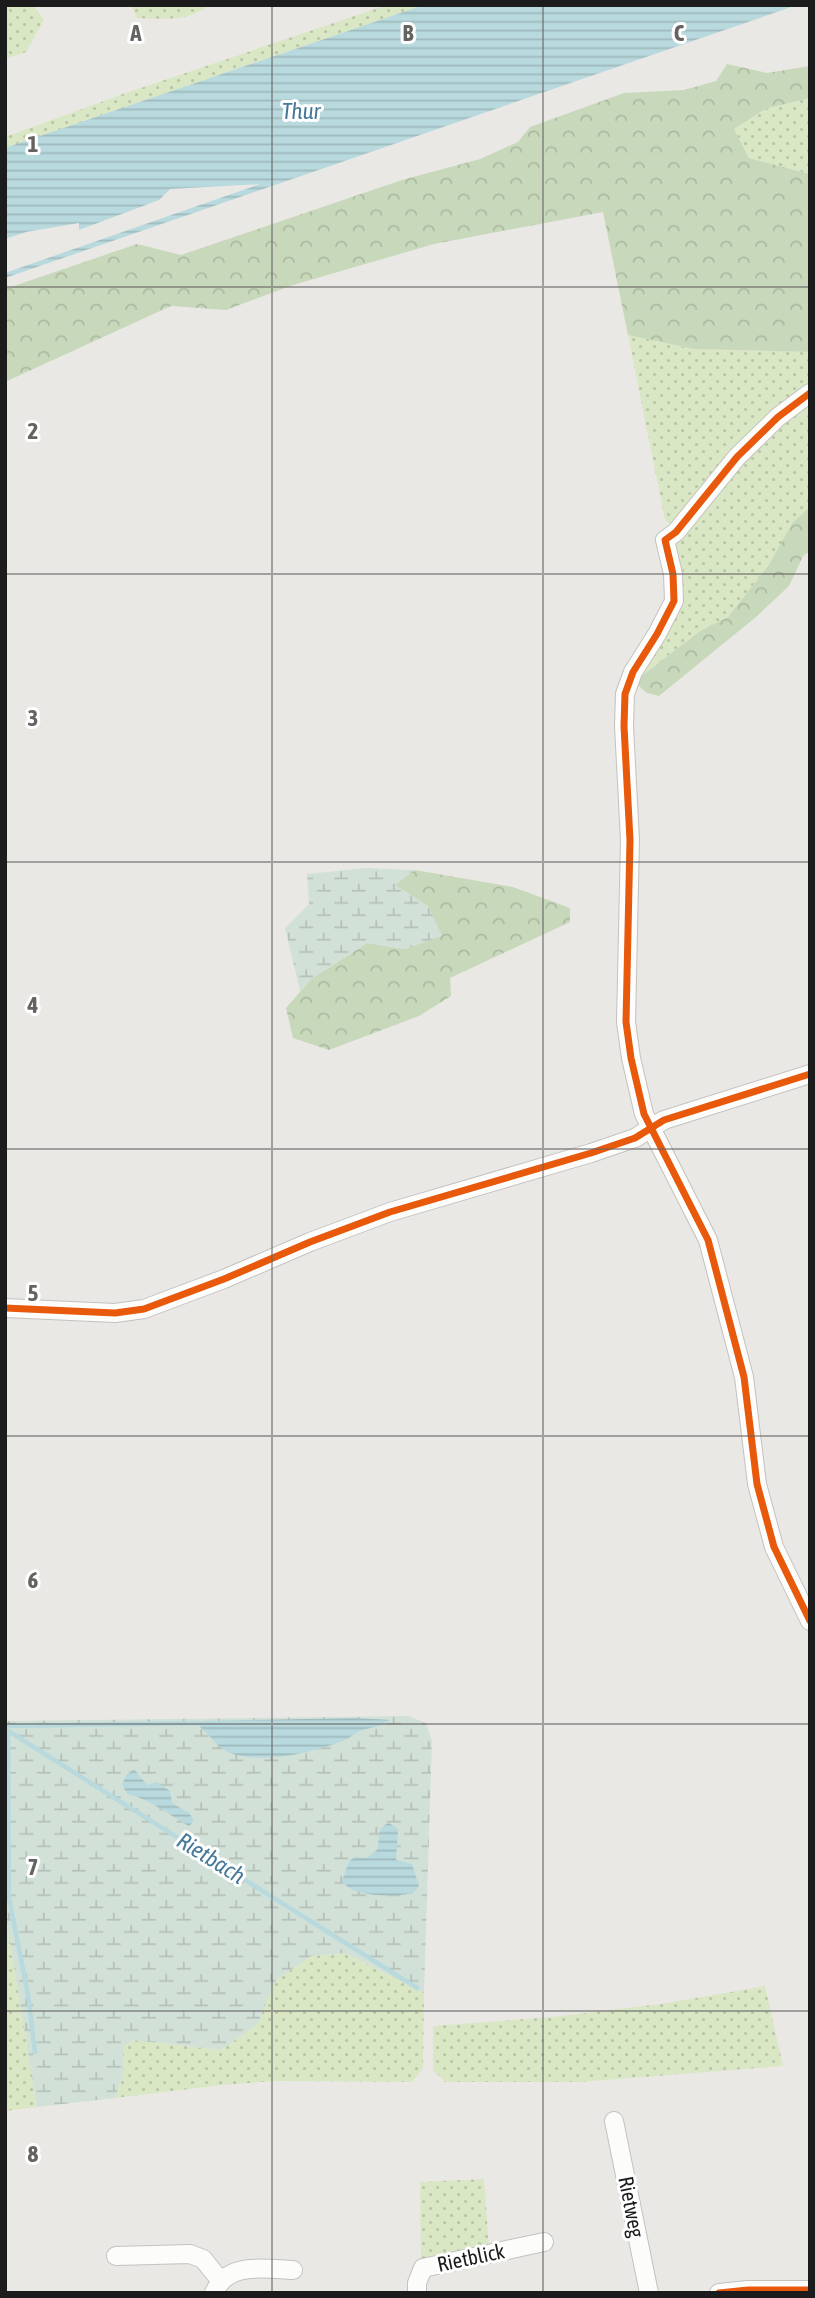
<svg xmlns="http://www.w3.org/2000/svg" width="815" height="2298" font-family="'Asap Condensed',sans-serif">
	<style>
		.grass { fill: url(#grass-dots) }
		.forest { fill: url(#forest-crowns) }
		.wetland { fill: url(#wetland-marsh) }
		.water { fill: url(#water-rules) }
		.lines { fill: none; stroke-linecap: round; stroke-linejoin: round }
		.stream { stroke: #b8d9dd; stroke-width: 4.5 }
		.minor-casing { stroke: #c3c2c1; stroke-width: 20 }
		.minor { stroke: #fcfcfb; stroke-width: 18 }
		.cycleway-casing { stroke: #fff; stroke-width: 11 }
		.cycleway { stroke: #e8590c; stroke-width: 7 }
		.grid { fill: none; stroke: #646362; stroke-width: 2; stroke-opacity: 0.55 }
		.labels { text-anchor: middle; stroke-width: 6; stroke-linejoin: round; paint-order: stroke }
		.street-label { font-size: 21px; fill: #1c1c1c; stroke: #fff }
		.water-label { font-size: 23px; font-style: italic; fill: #467899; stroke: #fff }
		.grid-label { font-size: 23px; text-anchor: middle; font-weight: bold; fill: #646362; stroke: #fff; stroke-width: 6; stroke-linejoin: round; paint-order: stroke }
	</style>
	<defs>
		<pattern id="grass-dots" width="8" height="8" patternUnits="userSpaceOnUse" patternTransform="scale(1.75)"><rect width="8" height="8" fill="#dae7c4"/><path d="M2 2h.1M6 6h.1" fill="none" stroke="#bac6a8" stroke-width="1.8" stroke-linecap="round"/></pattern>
		<pattern id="forest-crowns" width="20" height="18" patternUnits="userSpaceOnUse" patternTransform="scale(1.75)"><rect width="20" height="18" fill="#c8d9bb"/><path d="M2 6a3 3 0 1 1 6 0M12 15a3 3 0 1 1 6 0" fill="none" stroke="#abbaa0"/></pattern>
		<pattern id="wetland-marsh" width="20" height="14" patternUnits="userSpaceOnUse" patternTransform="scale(1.75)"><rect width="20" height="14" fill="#d2e1d7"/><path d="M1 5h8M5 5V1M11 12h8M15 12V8" fill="none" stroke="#b4c0b8"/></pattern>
		<pattern id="water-rules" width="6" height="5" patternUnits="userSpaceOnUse" patternTransform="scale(1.75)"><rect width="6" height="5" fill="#b8d9dd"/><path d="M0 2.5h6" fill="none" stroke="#9ebabd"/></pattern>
	</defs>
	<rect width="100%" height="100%" fill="#eae8e5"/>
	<g class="grass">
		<path d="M5 5H33L44 20 26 52 5 59Z"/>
		<path d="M131 5H209C189 22 162 19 137 18Z"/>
		<path d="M387 5H424L5 148V137L123 94Z"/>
		<path d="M810 98V174L749 158 734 129 765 109Z"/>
		<path d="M628 335 693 349 810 352V388L671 525 665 520Z"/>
		<path d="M810 397V507L793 522 768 566 728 617 700 631 634 682 671 618 674 544 734 467Z"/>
		<path d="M5 1911 37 2107 5 2111Z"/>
		<path d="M345 1953 424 1993 423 2068 412 2082 275 2081 223 2085 115 2098 124 2072 122 2047 133 2040 221 2050 257 2025 276 1980 311 1956Z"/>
		<path d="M765 1986 783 2066 581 2082H445L433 2070V2026L552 2017 661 2004Z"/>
		<path d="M484 2179 489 2248 421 2262 420 2182Z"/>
	</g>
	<g class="forest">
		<path d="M727 64 767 73 810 66V98L765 109 734 129 749 158 810 174V352L693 349 628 335 603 212 434 244 293 285 226 310 171 306 5 382V289L137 244 181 255 402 180 480 159 518 142 530 127 624 93 684 90 716 81Z"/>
		<path d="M810 507V551L803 556 789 586 756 617 659 696 647 693 634 682 700 631 728 617 768 566 793 522Z"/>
		<path d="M415 870 513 887 570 908V922L450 978 451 996 419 1016 329 1050 293 1038 286 1008 311 979 367 943 405 949 428 906 394 885Z"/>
	</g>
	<g class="wetland">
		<path d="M366 868 415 870 395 885 428 906 442 936 405 949 367 943 311 979 300 991 285 928 309 904 307 874Z"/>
		<path d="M408 1716 426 1723 432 1741 424 1993 345 1953 311 1956 276 1980 257 2025 221 2050 133 2040 123 2047 124 2072 115 2098 37 2107 5 1911V1721Z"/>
	</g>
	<g class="water">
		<path d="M424 5H797L5 278V273L260 184 170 189 159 200 79 230V223L26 232 5 239V148Z"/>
		<path d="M356 1718 390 1720C379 1728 371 1727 359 1731 354 1733 351 1738 345 1740 314 1752 271 1763 237 1755 219 1751 212 1737 199 1726L202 1721Z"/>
		<path d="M134 1769 147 1785 157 1782 170 1791 172 1803 189 1813 194 1821 189 1826C169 1815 148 1798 127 1794L122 1784 127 1774Z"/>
		<path d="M389 1823 398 1829 396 1860 412 1864 419 1886 413 1893C394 1897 354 1898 342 1881L349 1861 355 1857 366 1858 377 1850C381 1839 375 1828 389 1823Z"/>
	</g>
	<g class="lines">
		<g class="stream">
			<path d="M5 1726 199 1723"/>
			<path d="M5 1729 417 1988"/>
			<path d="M8 1731 9 1898 28 1995 35 2052"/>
		</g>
		<g class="minor-casing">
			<g id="minor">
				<path d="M810 393 778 417 737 457 676 532 665 540 673 574 674 601 657 634 633 672 625 694 624 726 630 840 626 1022 631 1058 644 1114 708 1240 744 1377 757 1484 774 1547 810 1621"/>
				<path d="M5 1308 115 1313 144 1309 224 1279 310 1242 390 1212 591 1153 635 1138 664 1120 810 1074"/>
				<path d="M614 2121 649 2293"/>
				<path d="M116 2256 190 2254 203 2259 220 2280"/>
				<path d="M214 2293C227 2261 265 2269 293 2270"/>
				<path d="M417 2293V2283L423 2268 544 2242"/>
				<path d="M719 2293 748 2290H810"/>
			</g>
		</g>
		<use href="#minor" class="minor"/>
		<g class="cycleway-casing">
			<g id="cycleway">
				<path d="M810 393 778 417 737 457 676 532 665 540 673 574 674 601 657 634 633 672 625 694 624 726 630 840 626 1022 631 1058 644 1114 708 1240 744 1377 757 1484 774 1547 810 1621"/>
				<path d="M5 1308 115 1313 144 1309 224 1279 310 1242 390 1212 591 1153 635 1138 664 1120 810 1074"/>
				<path d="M719 2293 748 2290H810"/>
			</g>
		</g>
		<use href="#cycleway" class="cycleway"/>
	</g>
	<path class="grid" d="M272 5V2293M543 5V2293M5 287H810M5 574H810M5 862H810M5 1149H810M5 1436H810M5 1724H810M5 2011H810"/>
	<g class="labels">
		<g class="street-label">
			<text transform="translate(631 2207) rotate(79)" y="7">Rietweg</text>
			<text transform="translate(471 2258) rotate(-12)" y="7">Rietblick</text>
		</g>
		<g class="water-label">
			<text x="301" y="119">Thur</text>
			<text transform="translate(211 1858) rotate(32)" y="8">Rietbach</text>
		</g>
	</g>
	<g class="grid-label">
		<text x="136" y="41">A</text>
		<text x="408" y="41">B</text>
		<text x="679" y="41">C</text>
		<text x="33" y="152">1</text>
		<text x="33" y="439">2</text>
		<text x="33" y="726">3</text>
		<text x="33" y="1013">4</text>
		<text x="33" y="1301">5</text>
		<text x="33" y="1588">6</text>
		<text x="33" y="1875">7</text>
		<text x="33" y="2162">8</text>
	</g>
	<rect width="815" height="2298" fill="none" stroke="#1c1c1c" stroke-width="14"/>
</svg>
